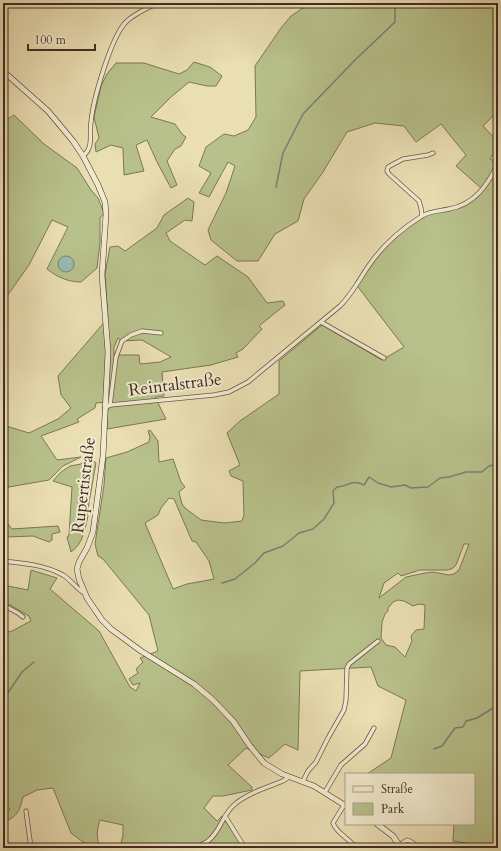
<svg xmlns="http://www.w3.org/2000/svg" width="501" height="851" font-family="Cardo,serif">
	<style>
		.green { fill: #b8c18b; stroke: #7d7658; fill-rule: evenodd }
		.water { fill: #98bcaf; stroke: #768277 }
		.lines { fill: none; stroke-linecap: round; stroke-linejoin: round }
		.stream { stroke: #768277; stroke-width: 1.5 }
		.street-casing { stroke: #6c5848; stroke-width: 5 }
		.secondary-casing { stroke: #422c24; stroke-width: 6 }
		.street { stroke: #f1eace; stroke-width: 3.5 }
		.secondary { stroke: #f1eace; stroke-width: 5 }
		.labels { text-anchor: middle; stroke-width: 4; stroke-linejoin: round; paint-order: stroke }
		.street-label { font-size: 17px; fill: #422c24; stroke: #f1eace }
	</style>
	<rect width="100%" height="100%" fill="#eadeb3"/>
	<filter id="stains"><feTurbulence type="fractalNoise" baseFrequency=".005" numOctaves="4"/><feColorMatrix values="0 0 0 0 .2 0 0 0 0 .09 0 0 0 0 .02 0 0 0 .5 -.17"/></filter>
	<radialGradient id="worn" r=".72"><stop offset=".6" stop-color="#630" stop-opacity="0"/><stop offset="1" stop-color="#630" stop-opacity=".3"/></radialGradient>
	<g class="green">
		<path d="M307 3H498V111L483 126 498 142V146L490 159 498 163V848L453 841 454 824H474V774H367L391 758 406 700 378 686 371 667 300 671 298 750 285 744 269 758 246 748 228 765 252 787V790L223 796H213L204 808 217 821 222 816 244 848H110L121 843 123 835V825L100 820C97 829 95 840 102 848H91L71 833 53 788 37 790 23 797C19 813 18 815 3 823V815L6 814 10 809 3 803V629L10 632 31 621 29 616 3 601V585L28 590 31 570 57 578 50 589 99 631 130 687 136 691 140 683 133 685 129 679 138 673 136 669 143 662 140 658 158 651 149 615 103 559 98 556 95 544 104 485 106 458 127 452 149 442 150 437 148 431 150 430 158 441 159 462 173 459 181 482 185 487 179 492 182 504 185 508 201 520 224 523 242 521 244 515 243 481 231 476 229 471 240 465 227 433 240 421 279 394V361L322 325 382 360 404 347 355 283 367 265 390 241 422 216 466 204 480 192 481 188 456 166 466 155 441 124 416 142 404 126 375 123 347 132 323 172 304 199 298 221 275 234 258 261H237L211 240 208 230 226 193 235 166 228 162 209 197 199 193 211 173 199 166 206 147 224 134 234 136 248 130 256 117 255 66 281 28 291 16 306 6ZM169 498 174 499 192 541 196 542 209 561 214 579 187 584 173 589 145 523 158 515 161 508ZM464 544H469L459 570 454 574 449 575 433 572 425 573 406 577 379 598 384 583 398 573 401 576 420 570H448L453 568 456 565ZM398 600 404 601 413 606 419 604 425 605 424 629 416 630 411 636 412 641 405 657 395 647 386 645 381 638 382 622 385 614 388 611V608L393 602Z"/>
		<path d="M194 62 210 67 222 76 216 86H207L189 82 171 97 151 117 175 124 182 134 186 137 181 146 175 149 167 161 177 185 171 188 158 164 147 140 136 145 144 171 124 175 123 148 111 145 96 152 95 144 99 138 94 117 101 86 107 74 116 63H144L179 74 187 70Z"/>
		<path d="M14 115 44 144 77 168 91 190 98 198 104 213 100 218V242L97 268 81 282C68 282 57 277 47 269L68 227 52 220 29 265 7 296 3 304V122Z"/>
		<path d="M188 198 194 202 192 221 185 220 166 233 170 241 205 265 217 256 248 277 267 303 283 301 285 305 259 326 262 329 243 349 236 353 238 357 211 365 162 372 164 396 155 397 166 419 107 429 108 402 96 403 95 408 77 419 79 422 41 436 57 460 81 457 63 466 49 480 3 488V425L29 433 58 419 71 408 61 395 58 376 108 318 105 274 110 247 118 246 125 251 157 228 164 215ZM118 338 122 341 142 340 171 357 160 362 140 364 139 355H114V347Z"/>
		<path d="M94 461 96 463 87 514 88 516C85 529 83 544 71 552L67 537H68L69 535 72 487 53 481 61 472 70 466 81 464 83 462Z"/>
		<path d="M3 518 12 529 58 526 60 532 52 534V540L49 542 33 536 7 537 4 538 3 542Z"/>
	</g>
	<circle class="water" cx="66" cy="264" r="8"/>
	<g class="lines">
		<g class="stream">
			<path d="M276 187 283 153 303 114 355 60 395 22V7L403 3"/>
			<path d="M222 583 235 579 255 563 264 553 283 546 299 533 313 529 324 519 334 503 333 491 337 487C350 486 351 479 364 485L369 477 378 483 391 487 405 485 411 488 428 487 440 478 449 477 466 472H482L489 466 498 464"/>
			<path d="M3 700 22 672 34 662"/>
			<path d="M434 749 442 746 455 728 463 727 466 721 477 718 498 705"/>
		</g>
		<g class="street-casing">
			<g id="street">
				<path d="M83 156C94 147 89 135 91 122 93 100 111 37 126 22 135 13 147 9 157 3"/>
				<path d="M422 216 421 208 419 201 389 174 387 171 388 167 403 159 428 155 433 153"/>
				<path d="M321 322 384 358"/>
				<path d="M110 405 116 357 122 341 131 335 142 331 161 333"/>
				<path d="M105 408 110 405 214 395 229 392 248 382 340 306C353 293 360 278 370 264 383 245 403 228 422 216 430 211 440 211 449 209 474 205 488 185 498 163"/>
				<path d="M3 561C23 563 45 565 63 575 71 580 76 588 84 593"/>
				<path d="M3 605 18 613 23 617"/>
				<path d="M303 781 308 771 316 762 328 738 344 710 346 700 347 668 349 664 378 641"/>
				<path d="M325 792 341 765 365 744 374 728"/>
				<path d="M344 805 333 823C336 833 350 839 356 848"/>
				<path d="M26 811 31 848"/>
				<path d="M225 816 245 848"/>
				<path d="M399 845 407 840 410 841 420 848"/>
				<path d="M191 848C196 846 203 845 208 841 220 832 222 816 233 806 245 794 268 787 283 781L289 777"/>
				<path d="M289 848 290 847"/>
			</g>
		</g>
		<g class="secondary-casing">
			<g id="secondary">
				<path d="M3 71 48 111 73 141 83 156 98 185 105 202 106 214 102 275 108 352 103 456 93 532 87 548 79 562 77 569 79 579 87 598 102 620 111 629 141 651 194 684 213 700 233 721 250 746 264 763 282 774 314 786 346 806"/>
				<path d="M377 824 393 836 401 848"/>
			</g>
		</g>
		<use href="#street" class="street"/>
		<use href="#secondary" class="secondary"/>
	</g>
	<g class="labels">
		<g class="street-label">
			<text transform="translate(175 384) rotate(-7)" y="6">Reintalstraße</text>
			<text transform="translate(83 485) rotate(-83)" y="6">Rupertistraße</text>
		</g>
	</g>
	<rect width="501" height="851" fill="none" stroke="#eadeb3" stroke-width="16"/>
	<rect x="4" y="4" width="493" height="843" fill="none" stroke="#422c24" stroke-width="2"/>
	<rect x="8" y="8" width="485" height="835" fill="none" stroke="#422c24"/>
	<rect x="345" y="773" width="130" height="52" fill="#f1eace" stroke="#ab9e8a"/>
	<rect x="353" y="786" width="20" height="6" fill="#f1eace" stroke="#ab9e8a"/>
	<text x="381" y="793" font-size="12" fill="#422c24">Straße</text>
	<rect x="353" y="803" width="20" height="12" fill="#b8c18b" stroke="#ab9e8a"/>
	<text x="381" y="813" font-size="12" fill="#422c24">Park</text>
	<path d="M28 44v6h67v-6" fill="none" stroke="#422c24" stroke-width="2"/>
	<text x="34" y="44" font-size="12" fill="#422c24" stroke="#f1eace" stroke-width="3" paint-order="stroke">100 m</text>
	<rect width="100%" height="100%" filter="url(#stains)"/>
	<rect width="100%" height="100%" fill="url(#worn)"/>
</svg>
